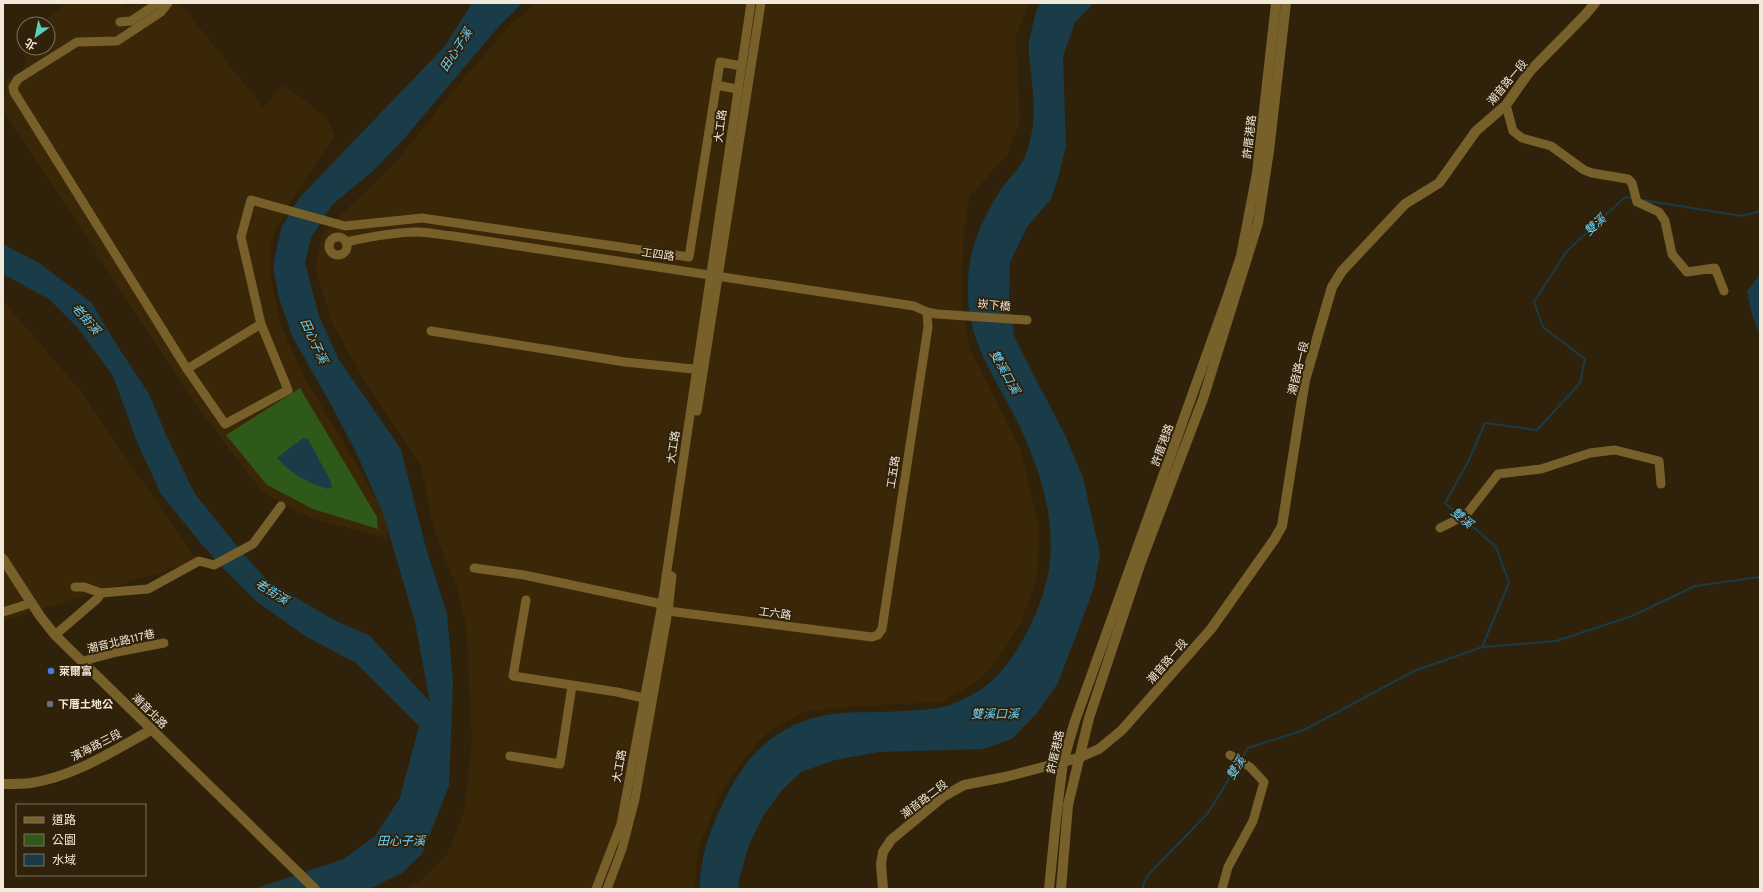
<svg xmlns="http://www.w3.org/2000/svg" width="1763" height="892" font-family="Overpass,'Noto Sans TC',sans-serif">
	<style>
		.built { fill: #392707 }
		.green { fill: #2f5919 }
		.water { fill: #1a3b48 }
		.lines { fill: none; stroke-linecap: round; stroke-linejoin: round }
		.stream { stroke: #1a3b48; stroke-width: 2 }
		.minor { stroke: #77602a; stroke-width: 9 }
		.tertiary { stroke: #77602a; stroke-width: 10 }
		.shop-dot { fill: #3f7fe0; stroke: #30220a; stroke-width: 1.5 }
		.worship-dot { fill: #6b7280; stroke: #30220a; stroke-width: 1.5 }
		.labels { text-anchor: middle; stroke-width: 4; stroke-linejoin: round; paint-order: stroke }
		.street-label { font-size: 11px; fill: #f3e9db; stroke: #30220a }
		.poi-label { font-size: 11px; font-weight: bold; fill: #f3e9db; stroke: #30220a; text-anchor: start }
		.water-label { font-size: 12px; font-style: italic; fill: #6ad5fe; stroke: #30220a }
	</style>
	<rect width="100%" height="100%" fill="#30220a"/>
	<g class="built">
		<path d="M66 3H120L128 7 139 3H180L263 107 283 85 325 116 335 135 293 197 270 242 271 278 281 326 304 376 386 515 388 539 312 518 287 507 262 491 230 450 190 397 3 109 6 80 23 72 25 59 23 49 48 48V24H45L44 21Z"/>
		<path d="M537 3H1028L1016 37 1020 122 1007 155 970 196 964 231 961 294 969 347 1021 451 1039 527 1037 576 1021 623 993 667 974 683 941 702 859 706 806 711 771 730 757 743 723 788 699 845 694 889H403L420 881 447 855 464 812 472 741 466 623 457 589 434 530 421 466 363 379 332 322 315 269 322 233 395 163 435 114 436 111 512 23Z"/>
		<path d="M3 301 79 389 197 561 3 621Z"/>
	</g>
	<path class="green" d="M300 388 377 517 378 529 313 509 267 485 226 435Z"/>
	<g class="water">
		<path d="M472 3H523L500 25 402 141 373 171 332 205 311 238 305 262 319 316 339 360 401 449 426 548 447 614 453 682 449 786 422 854 402 873 369 889H254L344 859 375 836 400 798 419 726 356 663 305 636 256 601 222 567 199 541 161 494 137 442 113 376 78 328 50 300 3 274V244L39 263 91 302 115 342 149 394 166 435 195 494 245 556 267 580 332 619 370 636 430 702 415 622 383 513 356 452 330 403 292 336 279 298 273 267 281 228 300 197 445 46Z"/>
		<path d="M1041 3H1094L1075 22 1063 56 1066 146 1059 175 1051 199 1027 227 1010 262 1009 295 1014 337 1066 437 1083 478 1100 553 1094 588 1058 683 1037 713 1012 739 983 749 879 752 835 760 801 772 782 790 763 816 749 845 738 883 740 889H700C699 857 712 825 726 797 748 751 782 721 833 714 856 711 879 713 902 711 916 710 934 710 947 706 958 702 973 695 983 688 1011 668 1033 625 1043 594 1063 533 1041 467 1013 413 994 377 969 340 968 297 966 255 978 226 1000 191 1007 180 1018 170 1024 159 1028 151 1030 140 1032 131 1036 113 1032 82 1030 63 1029 56 1028 48 1029 41 1030 35 1032 29 1033 24 1035 16 1036 9 1041 3Z"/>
		<path d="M1760 274V335L1752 315 1747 291Z"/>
		<path d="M303 438 308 439 331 482 332 487 328 489C309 484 290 473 277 458Z"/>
	</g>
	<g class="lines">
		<g class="stream">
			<path d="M1642 200 1742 216 1760 211"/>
			<path d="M1459 515 1445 503 1468 462 1485 423 1537 430 1580 383 1585 359 1543 327 1534 302 1566 252 1625 197 1633 198"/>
			<path d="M1483 647 1556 641 1632 616 1695 586 1760 577"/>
			<path d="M1242 758 1248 748 1304 730 1414 671 1482 647 1509 583 1496 547 1464 519"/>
			<path d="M1142 889 1147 876 1208 813 1238 764"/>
		</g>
		<g class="minor">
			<path d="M168 3 161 12 117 41 77 42 18 79 13 87 14 92 187 369 225 424 288 390 261 324 241 237 251 200 345 226 422 218 689 257 720 62 741 66"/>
			<path d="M120 22 131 21 158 3"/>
			<path d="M716 85 737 89"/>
			<path d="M1506 105 1513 131 1522 138 1551 146 1584 170 1592 173 1628 179 1632 183 1637 202 1659 212 1665 221 1672 254 1687 272 1715 268 1724 291"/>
			<circle cx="338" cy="246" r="9"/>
			<path d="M346 242C369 237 393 232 417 232 429 232 441 235 453 236L914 306 927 312 937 314 1027 320"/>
			<path d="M431 331 625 362 703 370"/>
			<path d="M187 369 261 324"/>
			<path d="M697 411 761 3"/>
			<path d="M1440 528 1466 515 1498 474 1541 469 1590 453 1615 450 1659 461 1661 484"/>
			<path d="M474 568 524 575 662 604"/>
			<path d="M75 587H84L101 593 148 589 199 561 214 565 253 544 281 506"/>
			<path d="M526 600 513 676 617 692 648 699"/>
			<path d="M668 611 872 637 878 635 882 629 928 327 927 312"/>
			<path d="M3 612 31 603"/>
			<path d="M55 635 98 598 101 593"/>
			<path d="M83 661 117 652 164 643"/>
			<path d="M510 756 560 764 572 686"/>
			<path d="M596 889 621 824 662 604 751 3"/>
			<path d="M607 889 622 849 635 799 668 611 672 576"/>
			<path d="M1222 889 1228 867 1253 821 1264 782 1250 767 1230 755"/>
		</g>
		<g class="tertiary">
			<path d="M3 559 40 616 55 635 315 889"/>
			<path d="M3 784C12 784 22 784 31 783 75 776 113 751 151 730"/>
			<path d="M883 889 881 864 883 852 891 840 944 796 964 785 1005 777 1078 758 1099 749 1122 730 1211 629 1274 540 1282 526 1305 380 1332 287 1342 271 1405 204 1439 183 1476 131 1506 105 1530 71 1585 15 1595 3"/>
			<path d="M1049 889 1056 819 1063 762 1075 721 1226 301 1241 256 1257 173 1276 3"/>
			<path d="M1061 889 1068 805 1089 718 1141 562 1203 399 1258 223 1269 151 1286 3"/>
		</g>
	</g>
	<circle class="shop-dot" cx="51" cy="671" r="4"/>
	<circle class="worship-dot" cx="50" cy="704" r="4"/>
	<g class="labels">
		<g class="street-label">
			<text transform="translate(1507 82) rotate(-50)" y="4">潮音路一段</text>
			<text transform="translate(720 126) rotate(-82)" y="4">大工路</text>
			<text transform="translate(1249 137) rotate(-83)" y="4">許厝港路</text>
			<text transform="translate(658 254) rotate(8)" y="4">工四路</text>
			<text transform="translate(994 305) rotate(5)" y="4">崁下橋</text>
			<text transform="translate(1298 368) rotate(-76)" y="4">潮音路一段</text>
			<text transform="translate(1162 445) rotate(-70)" y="4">許厝港路</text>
			<text transform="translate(673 447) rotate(-81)" y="4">大工路</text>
			<text transform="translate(893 472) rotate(-81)" y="4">工五路</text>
			<text transform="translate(775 613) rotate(7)" y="4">工六路</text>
			<text transform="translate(121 641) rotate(-13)" y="4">潮音北路117巷</text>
			<text transform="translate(1167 661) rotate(-49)" y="4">潮音路一段</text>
			<text transform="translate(150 711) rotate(45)" y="4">潮音北路</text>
			<text transform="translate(96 745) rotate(-27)" y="4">濱海路三段</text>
			<text transform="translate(1055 752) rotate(-77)" y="4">許厝港路</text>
			<text transform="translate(619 766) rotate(-80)" y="4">大工路</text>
			<text transform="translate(924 799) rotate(-37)" y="4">潮音路二段</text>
		</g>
		<g class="poi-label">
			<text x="59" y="675">萊爾富</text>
			<text x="58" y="708">下厝土地公</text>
		</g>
		<g class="water-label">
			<text transform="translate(456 50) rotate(-57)" y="4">田心子溪</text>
			<text transform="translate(1595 225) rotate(-43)" y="4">雙溪</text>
			<text transform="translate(86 319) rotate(49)" y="4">老街溪</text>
			<text transform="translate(314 341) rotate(65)" y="4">田心子溪</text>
			<text transform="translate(1005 372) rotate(61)" y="4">雙溪口溪</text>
			<text transform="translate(1462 518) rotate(40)" y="4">雙溪</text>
			<text transform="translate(272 592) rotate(32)" y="4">老街溪</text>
			<text x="995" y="718">雙溪口溪</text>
			<text transform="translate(1236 768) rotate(-58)" y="4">雙溪</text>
			<text x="401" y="845">田心子溪</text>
		</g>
	</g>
	<rect width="1763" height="892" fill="none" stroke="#f3e9db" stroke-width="8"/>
	<rect x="16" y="804" width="130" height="72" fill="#30220a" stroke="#7e725e"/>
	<rect x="24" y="817" width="20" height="6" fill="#77602a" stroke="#7e725e"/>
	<text x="52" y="824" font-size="12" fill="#f3e9db">道路</text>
	<rect x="24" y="834" width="20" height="12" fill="#2f5919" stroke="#7e725e"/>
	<text x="52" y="844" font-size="12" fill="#f3e9db">公園</text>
	<rect x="24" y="854" width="20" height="12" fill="#1a3b48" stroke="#7e725e"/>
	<text x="52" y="864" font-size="12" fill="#f3e9db">水域</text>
	<g transform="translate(36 36) rotate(213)"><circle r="19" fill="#30220a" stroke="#7e725e"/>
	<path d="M0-3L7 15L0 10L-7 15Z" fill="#5cceba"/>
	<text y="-6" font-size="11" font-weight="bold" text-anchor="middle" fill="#f3e9db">北</text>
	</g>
</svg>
